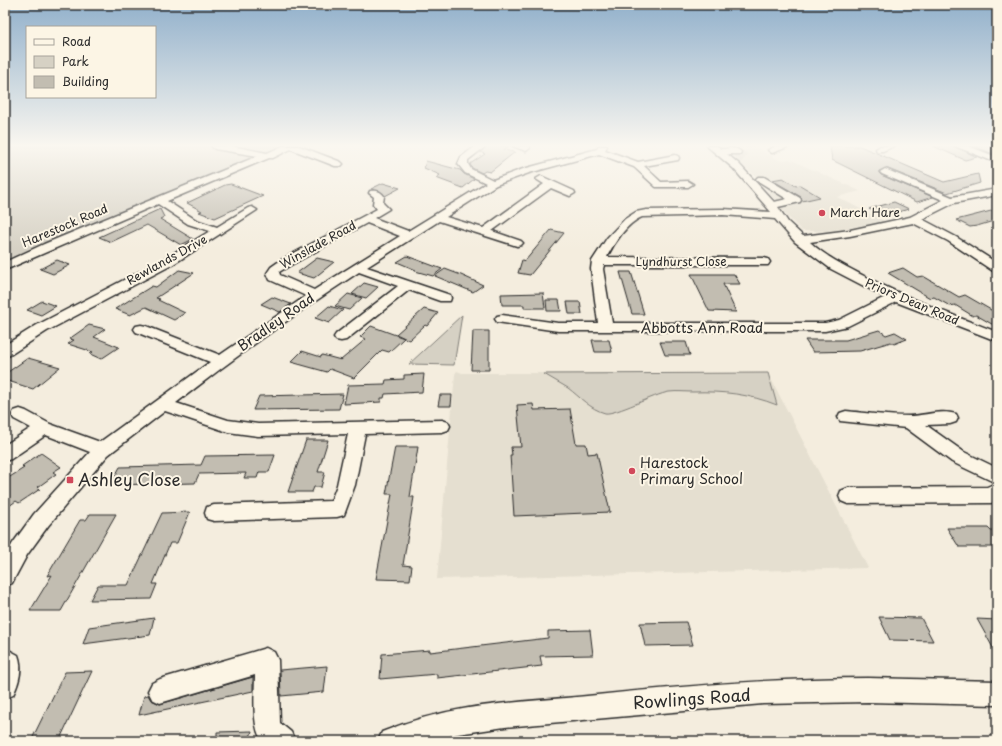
<svg xmlns="http://www.w3.org/2000/svg" width="1002" height="746" font-family="'Playpen Sans',sans-serif">
	<style>
		.built { fill: #e5dfd0 }
		.green { fill: #d6d1c4; stroke: #807e78 }
		.building { fill: #c2bdb1; stroke: #2b2b2b }
		.lines { fill: none; stroke-linecap: round; stroke-linejoin: round }
		.minor-tunnel { stroke: #ccc6ba; stroke-width: 10; stroke-dasharray: 10 5; stroke-linecap: butt }
		.minor-casing { stroke: #2b2b2b; stroke-width: 3 }
		.minor { fill: #fcf5e5; fill-rule: evenodd }
		.poi-dot { fill: #d1495b; stroke: #fcf5e5; stroke-width: 1.5 }
		.labels { text-anchor: middle; stroke-width: 4; stroke-linejoin: round; paint-order: stroke }
		.far-poi-label { font-size: 12px; fill: #2b2b2b; stroke: #fcf5e5; text-anchor: start }
		.far-street-label { font-size: 12px; fill: #2b2b2b; stroke: #fcf5e5 }
		.street-label { font-size: 14px; fill: #2b2b2b; stroke: #fcf5e5 }
		.poi-label { font-size: 14px; fill: #2b2b2b; stroke: #fcf5e5; text-anchor: start }
		.near-poi-label { font-size: 17px; fill: #2b2b2b; stroke: #fcf5e5; text-anchor: start }
		.near-street-label { font-size: 17px; fill: #2b2b2b; stroke: #fcf5e5 }
	</style>
	<rect width="100%" height="100%" fill="#f4edde"/>
	<filter id="ink" filterUnits="userSpaceOnUse"><feTurbulence type="fractalNoise" baseFrequency=".025" numOctaves="2"/><feDisplacementMap in="SourceGraphic" scale="8" xChannelSelector="R" yChannelSelector="G"/><feConvolveMatrix kernelMatrix="1 2 1 2 8 2 1 2 1" color-interpolation-filters="sRGB"/></filter>
	<g filter="url(#ink)">
		<g class="built">
			<path d="M752 146 781 161 789 159 860 191 837 197 886 222 828 231H802L789 218 757 177 724 150Z"/>
			<path d="M457 371 462 373H768L868 568 437 579 455 374Z"/>
		</g>
		<g class="green">
			<path d="M5 146H214L265 155 5 266Z"/>
			<path d="M229 146H286L270 154Z"/>
			<path d="M462 315 454 365 409 364Z"/>
			<path d="M768 373 777 405C749 394 723 391 693 392 685 392 677 391 669 392 655 394 615 415 605 413 590 409 580 397 568 388 560 383 552 379 544 374Z"/>
		</g>
		<g class="building">
			<path d="M487 146H509L504 150 515 152 490 172 485 171 482 173 472 168 470 164 485 154 480 152Z"/>
			<path d="M830 146H860L944 182 978 174 980 183 947 193 886 168 879 171V173L881 175 933 197 917 202 832 160Z"/>
			<path d="M933 146H954L977 157 965 160Z"/>
			<path d="M973 146H997V152L991 153Z"/>
			<path d="M426 161 460 170 464 174 474 179 463 188 436 178 440 175 424 168Z"/>
			<path d="M783 178 796 186 800 185 820 197 802 201 801 197 772 180Z"/>
			<path d="M383 183 400 188 385 196 380 191 371 189Z"/>
			<path d="M231 184 263 196 215 218 199 212 202 211 187 203 225 185Z"/>
			<path d="M894 202 909 209 883 216 869 209Z"/>
			<path d="M160 209 164 217 160 219 193 239 181 245 147 225 111 242 99 237Z"/>
			<path d="M995 210H997V220L977 226 970 227 956 220Z"/>
			<path d="M551 230 564 233 530 275 518 273 522 260 525 261Z"/>
			<path d="M407 256 415 259 442 269 433 276 415 271 416 270 397 262Z"/>
			<path d="M317 258 334 262 314 278 297 273Z"/>
			<path d="M57 260 70 265 53 274 40 269Z"/>
			<path d="M903 268 917 277 923 276 959 297 965 295 991 310 997 309V327L976 315 973 316 955 305 950 306 934 297 930 298 888 273Z"/>
			<path d="M445 269 461 275 483 285 473 292 435 276Z"/>
			<path d="M179 270 194 273 156 298 160 299 158 300 185 313 174 320 146 307 130 315 115 309 152 286 156 287Z"/>
			<path d="M620 272H631L644 314H632Z"/>
			<path d="M691 274H734L740 284H723L736 312 709 311Z"/>
			<path d="M364 283 378 287 366 298 352 294Z"/>
			<path d="M543 293 545 308H524V305H502L501 294Z"/>
			<path d="M348 294 362 298 349 310 335 306Z"/>
			<path d="M272 297 291 304 280 312 261 304Z"/>
			<path d="M546 300H559L561 311H547Z"/>
			<path d="M42 301 56 306 41 315 27 310Z"/>
			<path d="M567 302H580L582 314H569Z"/>
			<path d="M329 306 343 310 329 323 315 318Z"/>
			<path d="M424 309 438 313 427 326 425 325 409 340 396 334Z"/>
			<path d="M89 325 105 329 94 337 119 347 101 359 90 354 93 352 68 344 74 340 69 339Z"/>
			<path d="M371 326 404 338 389 352 382 350 354 378 330 369 327 372 291 362 302 351 321 357 322 355 341 360 366 339 360 337Z"/>
			<path d="M879 330 886 335 895 332 907 339 894 344 891 342 860 351 813 352 805 340H846Z"/>
			<path d="M473 331H489V370H471Z"/>
			<path d="M592 340H609L612 352H595Z"/>
			<path d="M660 342H686L690 355H665Z"/>
			<path d="M28 358 60 367 33 389 5 380V374Z"/>
			<path d="M424 374 422 392 385 394 384 398H381V402L344 404 348 385 385 384 386 380 404 379V375Z"/>
			<path d="M343 394 339 409 253 410 259 396Z"/>
			<path d="M440 395H452L451 406H438Z"/>
			<path d="M533 404 534 410 570 409 576 444H586L588 454 597 453 610 512 514 516 510 455H512L511 447H521L517 405Z"/>
			<path d="M306 440H328L318 472H325L321 487H314L312 492H288Z"/>
			<path d="M395 447H418L410 497H414L403 565 412 566 410 580 376 579 392 494H386Z"/>
			<path d="M41 453 61 467 53 472 56 474 38 487 40 489 19 503 16 501 5 509V480L24 468 22 466Z"/>
			<path d="M275 455 269 472H259L257 478H244L246 473 199 474 195 483 110 485 120 467 201 465 205 456Z"/>
			<path d="M190 512 177 543H170L153 584H157L151 599 90 600 98 585H128L162 513Z"/>
			<path d="M90 514H116L61 611H30L52 575 47 576 80 520H86Z"/>
			<path d="M947 528H988L991 531H997V547H959Z"/>
			<path d="M879 617 921 618 933 641 890 640Z"/>
			<path d="M154 618 150 635 83 644 89 627Z"/>
			<path d="M977 619 997 620V655Z"/>
			<path d="M686 622 693 645 645 646 640 623Z"/>
			<path d="M590 630 593 655 540 656 542 666 437 678V674L380 679 382 654 430 650V652L548 638V631Z"/>
			<path d="M327 666 324 692 281 696 280 670Z"/>
			<path d="M92 671 59 741H31L65 672Z"/>
			<path d="M253 677V691L139 715 144 696 148 695 151 700 160 704Z"/>
			<path d="M252 731 249 741H217V732Z"/>
		</g>
		<g class="lines">
			<path class="minor-tunnel" d="M737 152 745 159"/>
			<g class="minor-casing">
				<g id="minor">
					<path d="M211 146H231L267 153 283 146H299L341 162 343 164 341 166H335L291 149 273 158H269L167 201 196 220 217 227 248 208 252 207 257 210 172 265 47 331 10 355 5 357V345L37 325 164 259 210 231 188 224 158 204 5 270V262L44 244 258 156 215 149Z"/>
					<path d="M476 146H486L468 160V164L471 169 493 180 523 169 597 149 599 146H607L605 150 638 162 675 155 678 156 679 158 678 160 644 166 661 182 688 181 693 184 688 187H656L634 167 599 154 529 173 496 185 446 217 483 228 544 184 536 179 541 176 574 191 575 193 570 196 551 188 492 231 521 241 523 243 521 245 517 246 439 221 367 267 450 295 451 298 450 301H440L409 290 346 340 341 341 336 340 334 337 336 334 398 286 359 272C296 313 235 357 176 403L228 420 258 424 442 420 448 422 450 426 448 430 442 432 365 434 355 485 344 515 337 517 214 521 207 519 205 513 207 507 214 505 331 501 337 485 348 434 258 436 228 432 165 411 108 455 48 526 27 555 12 583 5 586V556L13 543 34 514 90 452 46 435 11 459 5 461V445L31 428 14 419 12 415 14 411 20 409 26 411 50 424 100 442 210 362 136 332 134 329 136 326 141 325 146 326 220 355 306 296 270 280 267 273 271 267 281 260 377 209 373 204 374 197 369 193 370 191C376 190 381 191 384 196L383 203 389 209 374 218 408 231 486 183 465 173 458 164 461 157ZM367 223 400 236 314 290 280 275 279 272 289 266Z"/>
					<path d="M513 146H529L530 148 526 151Z"/>
					<path d="M707 146H717L721 149C728 149 736 146 741 152L740 154H727L739 164 774 202 787 199 758 181 756 179 758 177H764L800 198 801 200 800 202 778 207 788 222 803 236 850 230 910 217 943 200 882 174 880 172 885 169 952 197 997 189V195L954 203 922 219 956 237 997 263V272L993 271 948 241 913 223 850 236 810 242C826 257 845 266 864 276 907 298 952 315 997 332V341L896 302 848 326 825 331H558L497 322 495 319 497 316 502 315 558 323H598L591 269 592 261 607 238 625 219 636 212 646 210 723 209 771 212 733 168ZM723 215 775 219 795 242 831 269 885 297 839 320 825 323H612L603 269 604 265H768L770 262 768 259 764 258 607 257C614 243 627 223 642 217Z"/>
					<path d="M776 146H790L772 153 768 150Z"/>
					<path d="M880 146H894L883 151H877L876 149Z"/>
					<path d="M955 146H968L997 157V163Z"/>
					<path d="M846 411C867 413 888 416 909 416 925 416 940 409 956 414L958 418 956 422 950 424 926 425 964 452 997 468V501L991 503 848 504 841 501 839 496 841 491 848 488 987 487 996 483 952 462 906 428 840 421 838 417 840 413Z"/>
					<path d="M5 648 18 655C23 668 19 683 13 695L5 699Z"/>
					<path d="M266 648 274 652 278 660 280 723 291 732 295 741H263C251 730 255 691 255 675L160 703 152 699 148 691 152 683 160 679Z"/>
					<path d="M868 678 997 681V705L868 702 763 704 505 727 458 734 427 741H378L382 732C452 703 514 703 587 696 681 686 774 678 868 678Z"/>
				</g>
			</g>
			<use href="#minor" class="minor"/>
		</g>
	</g>
	<linearGradient id="sky" x2="0" y2="1"><stop stop-color="#91b0cb"/><stop offset="0.58" stop-color="#faf7f0"/><stop offset="1" stop-color="#faf7f0" stop-opacity="0"/></linearGradient>
	<rect width="1002" height="251" fill="url(#sky)"/>
	<g class="poi-dot">
		<circle cx="822" cy="213" r="4"/>
		<circle cx="632" cy="471" r="4"/>
		<rect x="66" y="476" width="8" height="8" rx="2"/>
	</g>
	<g class="labels">
		<g class="far-poi-label">
			<text x="830" y="217">March Hare</text>
		</g>
		<g class="far-street-label">
			<text transform="translate(65 226) rotate(-23)" y="4">Harestock Road</text>
			<text transform="translate(318 245) rotate(-29)" y="4">Winslade Road</text>
			<text transform="translate(167 260) rotate(-29)" y="4">Rewlands Drive</text>
			<text x="681" y="266">Lyndhurst Close</text>
			<text transform="translate(912 302) rotate(23)" y="4">Priors Dean Road</text>
		</g>
		<g class="street-label">
			<text transform="translate(276 322) rotate(-35)" y="5">Bradley Road</text>
			<text x="702" y="333">Abbotts Ann Road</text>
		</g>
		<g class="poi-label">
			<text x="640" y="468">Harestock<tspan x="640" dy="16">Primary School</tspan></text>
		</g>
		<g class="near-poi-label">
			<text x="78" y="486">Ashley Close</text>
		</g>
		<g class="near-street-label">
			<text transform="translate(692 699) rotate(-4)" y="6">Rowlings Road</text>
		</g>
	</g>
	<rect width="1002" height="746" fill="none" stroke="#fcf5e5" stroke-width="20"/>
	<rect x="10" y="10" width="982" height="726" fill="none" stroke="#2b2b2b" stroke-width="1.5" filter="url(#ink)"/>
	<rect x="26" y="26" width="130" height="72" fill="#fcf5e5" stroke="#a8a49b"/>
	<rect x="34" y="39" width="20" height="6" fill="#fcf5e5" stroke="#a8a49b"/>
	<text x="62" y="46" font-size="12" fill="#2b2b2b">Road</text>
	<rect x="34" y="56" width="20" height="12" fill="#d6d1c4" stroke="#a8a49b"/>
	<text x="62" y="66" font-size="12" fill="#2b2b2b">Park</text>
	<rect x="34" y="76" width="20" height="12" fill="#c2bdb1" stroke="#a8a49b"/>
	<text x="62" y="86" font-size="12" fill="#2b2b2b">Building</text>
</svg>
